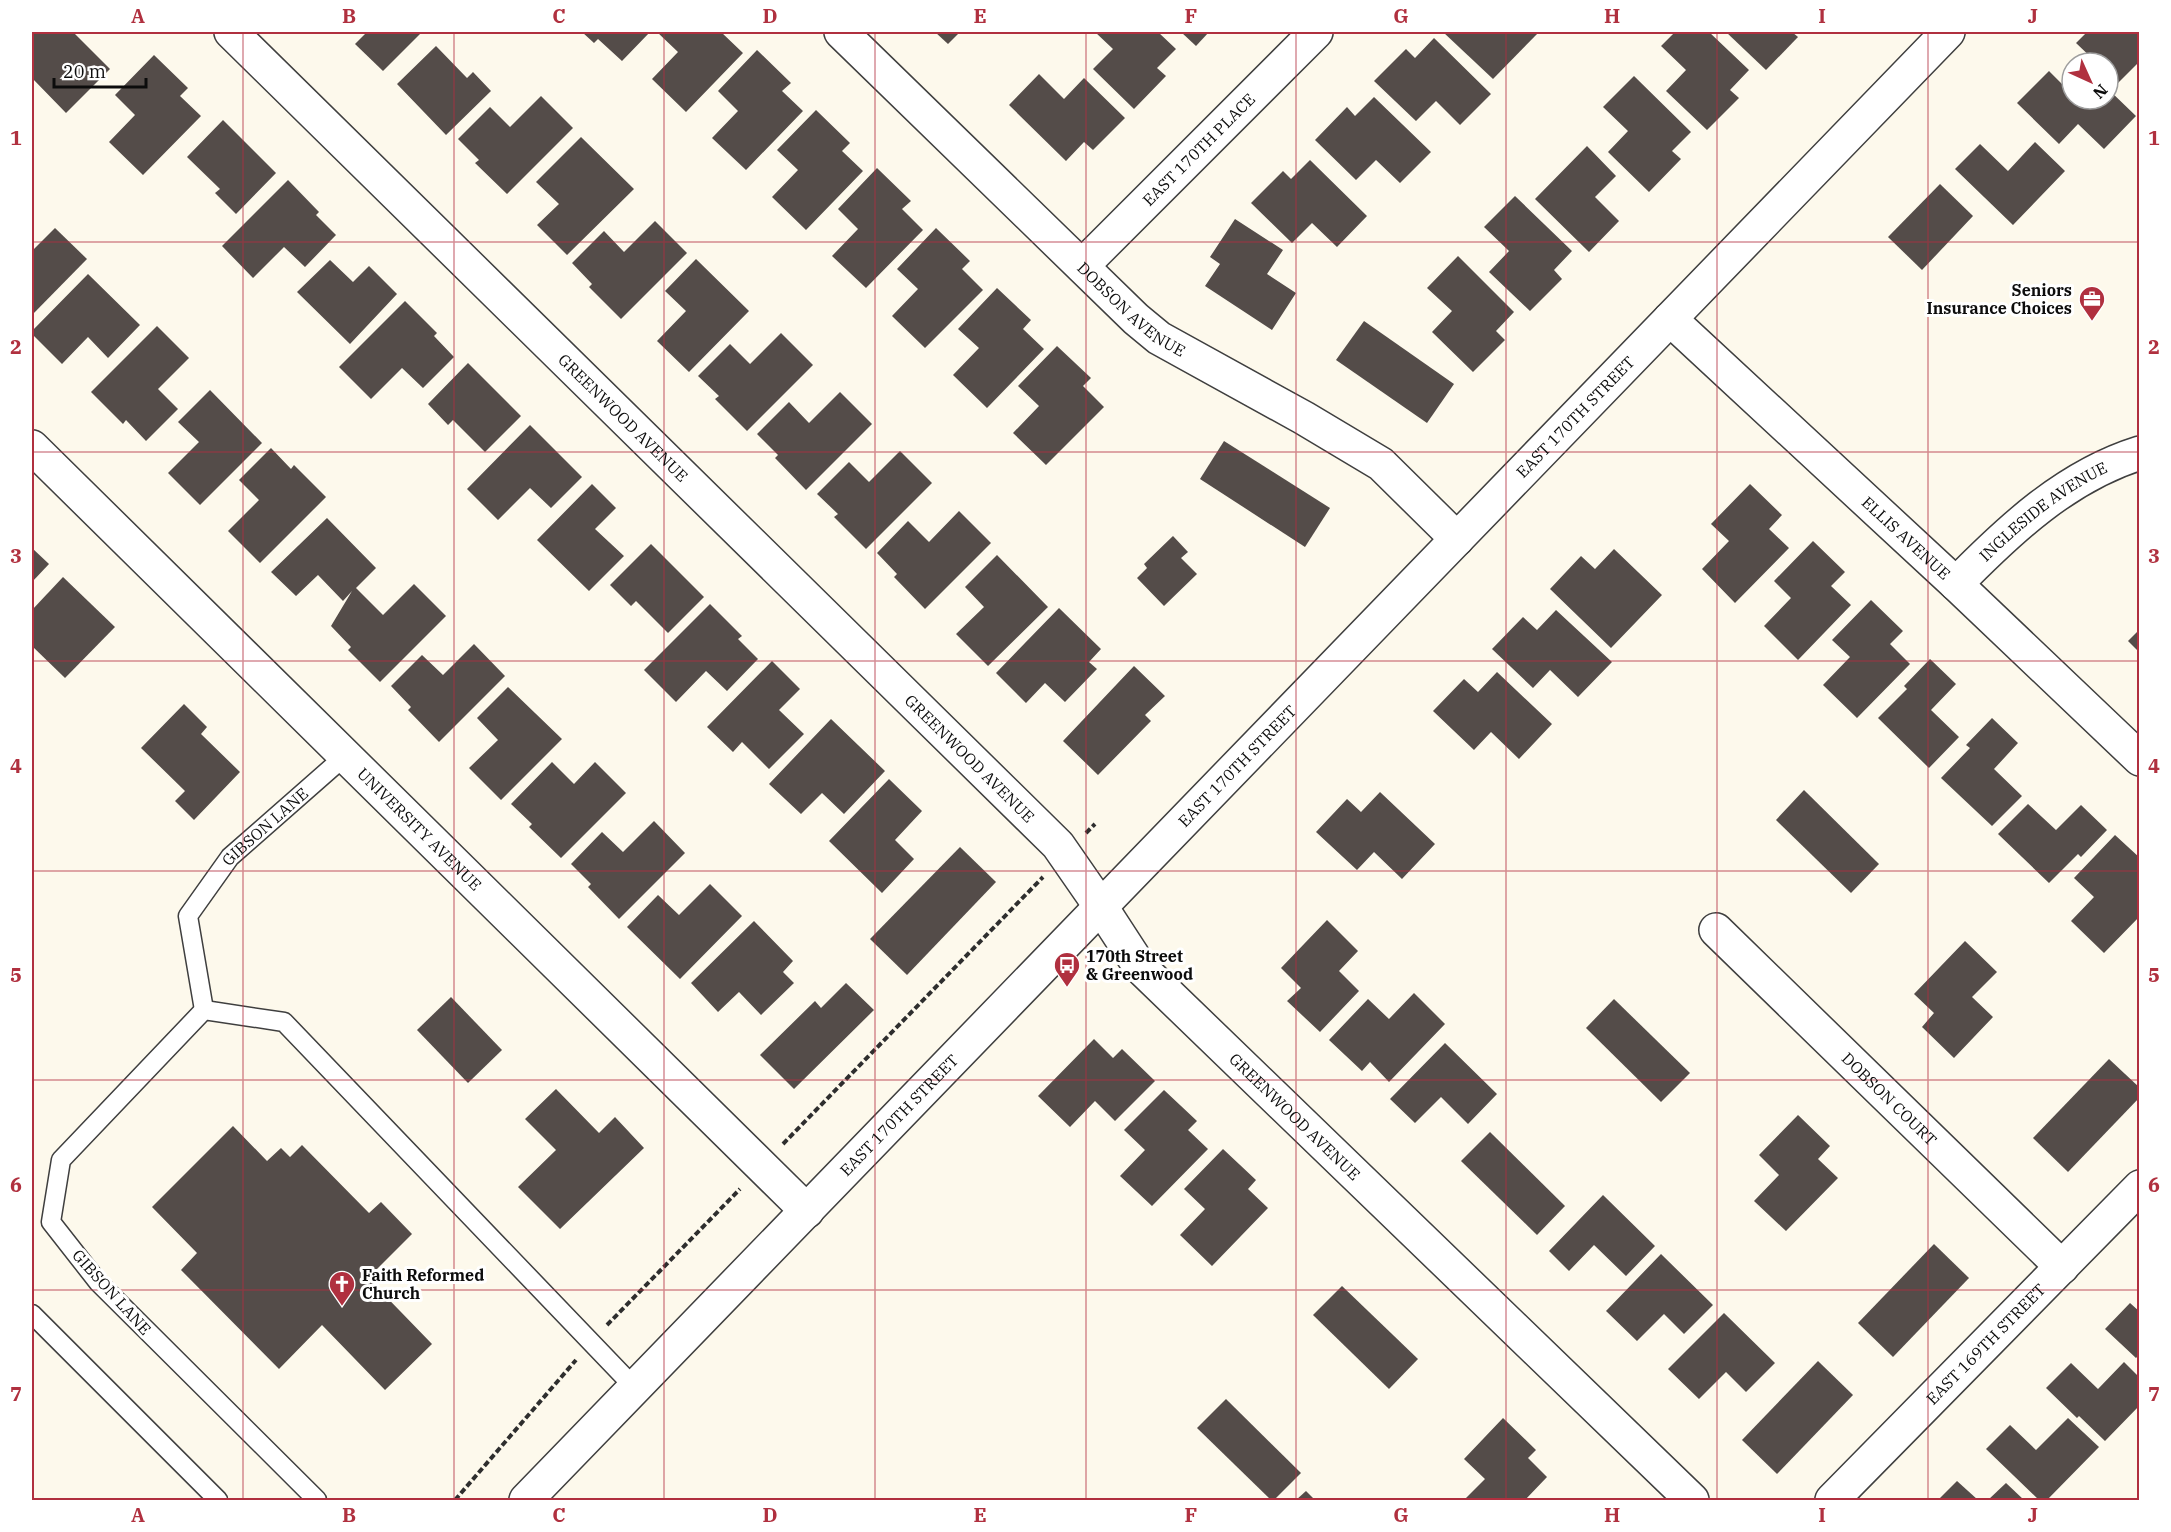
<svg xmlns="http://www.w3.org/2000/svg" width="2171" height="1532" font-family="'IBM Plex Serif',serif">
	<style>
		.building { fill: #544c49 }
		.lines { fill: none; stroke-linecap: round; stroke-linejoin: round }
		.service-casing { stroke: #3f3f3f; stroke-width: 21 }
		.minor-casing { stroke: #3f3f3f; stroke-width: 36 }
		.tertiary-casing { stroke: #3f3f3f; stroke-width: 36 }
		.path { stroke: #2e2e2e; stroke-width: 4; stroke-dasharray: 6 3; stroke-linecap: butt }
		.service { stroke: #fff; stroke-width: 18 }
		.minor { stroke: #fff; stroke-width: 33 }
		.tertiary { stroke: #fff; stroke-width: 33 }
		.grid { fill: none; stroke: #b0303f; stroke-width: 1.5; stroke-opacity: 0.55 }
		.labels { text-anchor: middle; stroke-width: 6; stroke-linejoin: round; paint-order: stroke }
		.street-label { font-size: 16px; fill: #0c0c0c; stroke: #fff }
		.poi-label { font-size: 16px; font-weight: bold; fill: #0c0c0c; stroke: #fff; text-anchor: start }
		.neatline { fill: none; stroke: #b0303f; stroke-width: 2 }
		.grid-label { font-size: 20px; text-anchor: middle; font-weight: bold; fill: #b0303f }
	</style>
	<rect width="100%" height="100%" fill="#fdf9ec"/>
	<g class="building">
		<path d="M32 32H75L74 33 110 69 66 113 32 78Z"/>
		<path d="M367 32H422L383 71 355 44Z"/>
		<path d="M582 32H650L622 61 598 39 594 43Z"/>
		<path d="M657 32H721L743 53 686 112 652 79 678 52Z"/>
		<path d="M935 32H960L948 44Z"/>
		<path d="M1095 32H1158L1176 49 1157 68 1166 76 1134 109 1093 69 1113 49Z"/>
		<path d="M1181 32H1209L1196 46Z"/>
		<path d="M1443 32H1539L1493 79Z"/>
		<path d="M1675 32H1709L1749 70 1730 90 1739 98 1707 130 1666 91 1686 70 1661 46Z"/>
		<path d="M1726 32H1792L1798 37 1766 70Z"/>
		<path d="M2087 32H2140V65L2138 63 2118 83 2108 73V63H2097L2076 43Z"/>
		<path d="M1434 38 1491 94 1460 125 1436 101 1416 121 1374 81 1406 49 1415 58Z"/>
		<path d="M436 46 467 78 473 72 491 91 446 135 397 84Z"/>
		<path d="M757 50 791 83 782 91 803 111 746 170 712 138 738 111 718 91Z"/>
		<path d="M154 55 188 88 180 96 201 116 143 175 109 142 135 115 115 95Z"/>
		<path d="M2049 71 2062 84 2072 74V99H2108V89L2136 116 2104 149 2078 124 2059 144 2017 103Z"/>
		<path d="M1039 74 1064 99 1084 78 1125 118 1093 150 1084 142 1066 161 1009 105Z"/>
		<path d="M1634 76 1691 132 1672 151 1681 159 1649 192 1608 152 1628 131 1603 107Z"/>
		<path d="M541 96 573 128 507 194 475 163 479 160 458 139 490 107 510 127Z"/>
		<path d="M1374 97 1431 152 1400 183 1376 160 1356 180 1315 140 1347 107 1355 116Z"/>
		<path d="M816 110 850 143 842 151 863 171 806 230 772 197 798 170 777 150Z"/>
		<path d="M223 120 276 173 236 214 215 193 220 189 187 157Z"/>
		<path d="M581 137 634 189 567 255 537 225 559 204 536 182Z"/>
		<path d="M2035 142 2065 171 2013 225 1955 169 1980 144 2008 171Z"/>
		<path d="M1587 146 1616 176 1595 197 1619 221 1589 252 1535 199Z"/>
		<path d="M1310 160 1367 216 1337 247 1312 223 1292 243 1251 203 1283 171 1291 179Z"/>
		<path d="M877 168 911 201 902 209 923 230 866 288 832 256 858 229 838 209Z"/>
		<path d="M288 180 319 212 316 215 336 235 305 267 284 247 253 278 222 246Z"/>
		<path d="M1940 184 1973 216 1922 270 1888 237Z"/>
		<path d="M1515 196 1572 251 1554 270 1562 279 1530 311 1489 272 1509 251 1484 227Z"/>
		<path d="M1235 219 1283 250 1267 274 1296 293 1272 330 1205 286 1220 264 1210 257Z"/>
		<path d="M655 221 687 253 621 319 589 287 592 284 572 263 604 231 624 252Z"/>
		<path d="M55 228 87 259 32 315V251Z"/>
		<path d="M936 228 970 261 962 269 983 290 925 348 892 316 918 289 897 269Z"/>
		<path d="M1458 256 1514 312 1496 331 1505 340 1473 372 1432 332 1452 311 1427 288Z"/>
		<path d="M696 259 749 311 689 372 657 341 686 311 665 291Z"/>
		<path d="M330 260 353 282 369 266 397 294 350 344 297 292Z"/>
		<path d="M88 274 140 325 108 358 88 337 62 364 32 334V331Z"/>
		<path d="M997 288 1031 320 1023 329 1044 349 987 408 953 375 979 348 958 329Z"/>
		<path d="M405 301 437 333 434 336 454 357 423 388 402 368 371 399 339 367Z"/>
		<path d="M1364 321 1454 384 1427 423 1336 360Z"/>
		<path d="M157 326 189 358 158 389 178 409 146 441 126 420 123 424 91 392Z"/>
		<path d="M781 333 813 365 747 431 715 399 719 396 698 376 730 344 750 364Z"/>
		<path d="M1057 346 1091 378 1083 386 1104 407 1046 465 1013 433 1039 406 1018 386Z"/>
		<path d="M468 363 521 416 485 452 453 420 448 425 428 404Z"/>
		<path d="M210 390 262 443 200 505 168 473 199 442 178 422Z"/>
		<path d="M840 392 872 424 806 490 775 458 778 455 757 434 789 402 809 423Z"/>
		<path d="M530 425 582 477 551 508 530 488 498 520 467 489Z"/>
		<path d="M1224 441 1330 508 1305 547 1200 479Z"/>
		<path d="M271 448 291 469 294 465 326 497 260 563 228 531 259 500 239 480Z"/>
		<path d="M900 451 932 483 866 549 834 517 838 514 817 494 849 462 869 482Z"/>
		<path d="M592 484 616 508 595 529 624 556 589 591 537 540Z"/>
		<path d="M1750 484 1782 515 1769 529 1789 548 1735 603 1702 569 1729 541 1711 524Z"/>
		<path d="M959 511 991 543 925 609 894 577 897 574 877 553 908 521 929 542Z"/>
		<path d="M327 518 376 568 356 588 383 615 414 584 446 616 380 682 348 650 351 647 331 626 352 591 343 601 318 575 296 596 271 572Z"/>
		<path d="M1173 536 1188 552 1181 558 1197 574 1164 606 1137 578 1147 568 1144 564Z"/>
		<path d="M1813 541 1845 572 1831 586 1851 605 1798 660 1764 626 1791 598 1774 581Z"/>
		<path d="M651 544 704 597 668 633 636 601 631 606 610 585Z"/>
		<path d="M32 548 49 564 32 582Z"/>
		<path d="M1614 549 1662 595 1611 648 1550 589 1581 556 1595 569Z"/>
		<path d="M997 555 1048 607 988 666 956 634 984 607 965 587Z"/>
		<path d="M63 577 115 627 65 678 32 646V610Z"/>
		<path d="M1871 600 1903 631 1890 644 1910 664 1857 718 1823 685 1850 657 1832 640Z"/>
		<path d="M710 604 742 636 738 639 758 659 727 691 706 671 676 702 644 670Z"/>
		<path d="M1059 608 1101 649 1089 662 1097 669 1065 702 1045 683 1026 703 996 673Z"/>
		<path d="M1556 610 1612 662 1578 697 1550 670 1533 688 1492 649 1523 617 1537 630Z"/>
		<path d="M2140 629V653L2128 641Z"/>
		<path d="M474 644 505 676 439 742 408 710 411 707 391 686 422 655 443 675Z"/>
		<path d="M1930 659 1956 684 1931 710 1959 737 1929 768 1878 718 1907 689 1904 686Z"/>
		<path d="M772 661 800 689 779 710 804 734 769 769 742 742 733 752 707 727Z"/>
		<path d="M1134 666 1165 696 1145 715 1151 721 1098 775 1063 741Z"/>
		<path d="M1497 672 1552 724 1519 759 1491 732 1474 750 1433 711 1464 679 1478 692Z"/>
		<path d="M508 687 562 739 501 800 469 768 498 740 477 718Z"/>
		<path d="M184 704 207 727 201 734 240 772 194 820 175 801 185 791 141 748Z"/>
		<path d="M1992 718 2018 743 1994 769 2022 796 1992 826 1941 778 1970 748 1966 745Z"/>
		<path d="M831 719 885 771 844 814 822 793 801 814 769 784Z"/>
		<path d="M552 762 574 784 595 762 626 793 561 858 529 827 532 824 511 804Z"/>
		<path d="M889 779 922 811 895 840 914 859 882 893 829 841Z"/>
		<path d="M1804 790 1879 864 1851 893 1776 820Z"/>
		<path d="M1380 792 1435 844 1402 879 1374 852 1357 870 1316 832 1347 799 1361 812Z"/>
		<path d="M2028 804 2056 830 2081 805 2107 830 2081 857 2078 854 2049 883 1998 834Z"/>
		<path d="M654 821 685 853 619 919 588 887 591 884 571 864 602 832 623 852Z"/>
		<path d="M2115 835 2140 858V916L2104 953 2071 921 2094 897 2074 878Z"/>
		<path d="M960 847 996 882 907 975 870 939Z"/>
		<path d="M710 884 742 916 680 979 627 927 658 895 679 915Z"/>
		<path d="M1327 920 1358 951 1339 971 1359 991 1320 1032 1287 1001 1301 988 1281 968Z"/>
		<path d="M754 921 793 961 783 972 794 983 761 1015 739 992 718 1012 691 983Z"/>
		<path d="M1965 941 1997 972 1972 997 1993 1017 1954 1058 1922 1027 1934 1013 1914 994Z"/>
		<path d="M846 983 874 1010 794 1089 760 1055 815 1001 821 1008Z"/>
		<path d="M1414 993 1445 1024 1389 1082 1370 1062 1362 1071 1329 1040 1368 999 1389 1019Z"/>
		<path d="M451 997 502 1050 468 1083 417 1030Z"/>
		<path d="M1614 999 1690 1073 1661 1102 1586 1028Z"/>
		<path d="M1094 1039 1113 1058 1122 1049 1155 1081 1115 1121 1095 1101 1070 1127 1038 1096Z"/>
		<path d="M1445 1043 1497 1094 1468 1124 1441 1097 1415 1123 1390 1099Z"/>
		<path d="M2109 1059 2140 1088V1097L2068 1172 2033 1138Z"/>
		<path d="M556 1089 599 1133 615 1117 644 1148 560 1229 518 1187 556 1150 525 1119Z"/>
		<path d="M1164 1090 1197 1121 1188 1130 1208 1149 1152 1206 1120 1176 1145 1150 1124 1130Z"/>
		<path d="M1798 1115 1830 1146 1818 1159 1838 1178 1786 1231 1754 1201 1779 1175 1759 1155Z"/>
		<path d="M233 1126 267 1161 281 1148 290 1157 302 1145 369 1213 381 1202 412 1234 368 1278 432 1344 385 1390 322 1325 279 1369 181 1270 197 1253 152 1207Z"/>
		<path d="M1490 1132 1565 1206 1537 1235 1461 1161Z"/>
		<path d="M1223 1149 1256 1180 1248 1189 1268 1208 1212 1266 1180 1235 1205 1209 1184 1189Z"/>
		<path d="M1603 1195 1655 1246 1626 1276 1594 1245 1569 1271 1549 1251Z"/>
		<path d="M1934 1244 1969 1278 1893 1357 1858 1323Z"/>
		<path d="M1661 1254 1713 1305 1684 1334 1664 1314 1637 1341 1606 1311Z"/>
		<path d="M1342 1286 1418 1359 1389 1389 1313 1315Z"/>
		<path d="M2130 1303 2140 1312V1358L2138 1356 2136 1358 2105 1329Z"/>
		<path d="M1724 1313 1775 1363 1746 1392 1726 1372 1699 1399 1668 1369Z"/>
		<path d="M1818 1361 1853 1395 1777 1474 1742 1440Z"/>
		<path d="M2124 1362 2140 1378V1405L2105 1441 2079 1416 2077 1418 2046 1388 2071 1363 2098 1389Z"/>
		<path d="M1226 1399 1301 1473 1274 1500H1271L1197 1428Z"/>
		<path d="M1503 1418 1536 1450 1528 1458 1547 1477 1525 1500H1464L1485 1479 1464 1459Z"/>
		<path d="M2068 1418 2099 1447 2047 1500H2039L1986 1449 2010 1425 2036 1450Z"/>
		<path d="M1957 1481 1978 1500H1938Z"/>
		<path d="M2006 1483 2024 1500H1988Z"/>
		<path d="M1306 1491 1315 1500H1296Z"/>
	</g>
	<g class="lines">
		<g class="service-casing">
			<g id="service">
				<path id="s1" d="M204 1010 188 916 230 857 345 756"/>
				<path d="M32 1314 218 1500"/>
				<path d="M317 1500 98 1282 51 1222 61 1160 204 1010 284 1022 635 1388"/>
			</g>
		</g>
		<g class="minor-casing">
			<g id="minor">
				<path id="s2" d="M231 32 1058 845 1101 907 1140 967 1692 1500"/>
				<path id="s3" d="M841 32 1136 319 1159 338 1304 418 1381 464 1457 539"/>
				<path id="s4" d="M1082 266 1316 32"/>
				<path id="s5" d="M1670 319 1956 584 2140 759"/>
				<path id="s6" d="M32 447 807 1211"/>
				<path id="s7" d="M1956 584C2009 530 2066 476 2140 453"/>
				<path id="s8" d="M1716 930 2062 1267"/>
				<path id="s9" d="M1832 1500 2140 1187"/>
			</g>
		</g>
		<g class="tertiary-casing">
			<g id="tertiary">
				<path id="s10" d="M526 1500 1948 32"/>
			</g>
		</g>
		<g class="path">
			<path d="M1086 833 1095 824"/>
			<path d="M783 1144 1043 877"/>
			<path d="M607 1325 740 1189"/>
			<path d="M455 1500 576 1360"/>
		</g>
		<use href="#service" class="service"/>
		<use href="#minor" class="minor"/>
		<use href="#tertiary" class="tertiary"/>
	</g>
	<path class="grid" d="M243 32V1500M454 32V1500M664 32V1500M875 32V1500M1086 32V1500M1296 32V1500M1506 32V1500M1717 32V1500M1928 32V1500M32 242H2140M32 452H2140M32 661H2140M32 871H2140M32 1080H2140M32 1290H2140"/>
	<defs>
		<g id="office-pin" transform="scale(1.35)"><path d="M0 17L-7.5 6A9.5 9.5 0 1 1 7.5 6Z" fill="#b0303f" stroke="#fff"/><path d="M-6-3h4V-5.5h4V-3h4V5H-6ZM-1-4.5V-3h2v-1.5ZM-6 0V1H6V0Z" fill="#fff"/></g>
		<g id="bus-pin" transform="scale(1.35)"><path d="M0 17L-7.5 6A9.5 9.5 0 1 1 7.5 6Z" fill="#b0303f" stroke="#fff"/><path d="M-5-6H5V4H4V6H2V4H-2V6H-4V4H-5ZM-3.5-4V0h7V-4ZM-3.5 1.2v1.5H-2V1.2ZM2 1.2v1.5H3.5V1.2Z" fill="#fff"/></g>
		<g id="church-pin" transform="scale(1.35)"><path d="M0 17L-7.5 6A9.5 9.5 0 1 1 7.5 6Z" fill="#b0303f" stroke="#fff"/><path d="M-1.2-6h2.4v3.5h3.3v2.4h-3.3V6h-2.4V-.1h-3.3v-2.4h3.3Z" fill="#fff"/></g>
	</defs>
	<g fill-rule="evenodd">
		<use href="#office-pin" x="2092" y="299"/>
		<use href="#bus-pin" x="1067" y="965"/>
		<use href="#church-pin" x="342" y="1284"/>
	</g>
	<g class="labels">
		<g class="street-label">
			<text dy="6" stroke="none"><textPath href="#s4" startOffset="165">EAST 170TH PLACE</textPath></text>
			<text dy="6" stroke="none"><textPath href="#s3" startOffset="402">DOBSON AVENUE</textPath></text>
			<text dy="6" stroke="none"><textPath href="#s10" startOffset="1508">EAST 170TH STREET</textPath></text>
			<text dy="6" stroke="none"><textPath href="#s2" startOffset="550">GREENWOOD AVENUE</textPath></text>
			<text dy="6" stroke="none"><textPath href="#s7" startOffset="114">INGLESIDE AVENUE</textPath></text>
			<text dy="6" stroke="none"><textPath href="#s5" startOffset="322">ELLIS AVENUE</textPath></text>
			<text dy="6" stroke="none"><textPath href="#s2" startOffset="1036">GREENWOOD AVENUE</textPath></text>
			<text dy="6" stroke="none"><textPath href="#s10" startOffset="1022">EAST 170TH STREET</textPath></text>
			<text dy="6" stroke="none"><textPath href="#s1" startOffset="214">GIBSON LANE</textPath></text>
			<text dy="6" stroke="none"><textPath href="#s6" startOffset="544">UNIVERSITY AVENUE</textPath></text>
			<text dy="6" stroke="none"><textPath href="#s8" startOffset="242">DOBSON COURT</textPath></text>
			<text dy="6" stroke="none"><textPath href="#s10" startOffset="536">EAST 170TH STREET</textPath></text>
			<text dy="6" stroke="none"><textPath href="#s2" startOffset="1522">GREENWOOD AVENUE</textPath></text>
			<text transform="translate(112 1292) rotate(48)" y="6">GIBSON LANE</text>
			<text dy="6" stroke="none"><textPath href="#s9" startOffset="219">EAST 169TH STREET</textPath></text>
		</g>
		<g class="poi-label">
			<text x="2072" y="296" text-anchor="end">Seniors<tspan x="2072" dy="18">Insurance Choices</tspan></text>
			<text x="1086" y="962">170th Street<tspan x="1086" dy="18">&amp; Greenwood</tspan></text>
			<text x="362" y="1281">Faith Reformed<tspan x="362" dy="18">Church</tspan></text>
		</g>
	</g>
	<rect width="2171" height="1532" fill="none" stroke="#ffffff" stroke-width="66"/>
	<g transform="translate(2090 81) rotate(135)"><circle r="28" fill="#ffffff" stroke="#9e9e9e" stroke-width="1.5"/>
	<path d="M0-4.5L10 22L0 15L-10 22Z" fill="#b0303f"/>
	<text y="-9" font-size="16" font-weight="bold" text-anchor="middle" fill="#0c0c0c">N</text>
	</g>
	<path d="M54 78v9h92v-9" fill="none" stroke="#0c0c0c" stroke-width="3"/>
	<text x="63" y="78" font-size="18" fill="#0c0c0c" stroke="#ffffff" stroke-width="4.5" paint-order="stroke">20 m</text>
	<rect x="33" y="33" width="2105" height="1466" class="neatline"/>
	<g class="grid-label">
		<text x="138" y="23">A</text>
		<text x="349" y="23">B</text>
		<text x="559" y="23">C</text>
		<text x="770" y="23">D</text>
		<text x="980" y="23">E</text>
		<text x="1191" y="23">F</text>
		<text x="1401" y="23">G</text>
		<text x="1612" y="23">H</text>
		<text x="1822" y="23">I</text>
		<text x="2033" y="23">J</text>
		<text x="16" y="145">1</text>
		<text x="2154" y="145">1</text>
		<text x="16" y="354">2</text>
		<text x="2154" y="354">2</text>
		<text x="16" y="563">3</text>
		<text x="2154" y="563">3</text>
		<text x="16" y="773">4</text>
		<text x="2154" y="773">4</text>
		<text x="16" y="982">5</text>
		<text x="2154" y="982">5</text>
		<text x="16" y="1192">6</text>
		<text x="2154" y="1192">6</text>
		<text x="16" y="1401">7</text>
		<text x="2154" y="1401">7</text>
		<text x="138" y="1522">A</text>
		<text x="349" y="1522">B</text>
		<text x="559" y="1522">C</text>
		<text x="770" y="1522">D</text>
		<text x="980" y="1522">E</text>
		<text x="1191" y="1522">F</text>
		<text x="1401" y="1522">G</text>
		<text x="1612" y="1522">H</text>
		<text x="1822" y="1522">I</text>
		<text x="2033" y="1522">J</text>
	</g>
</svg>
